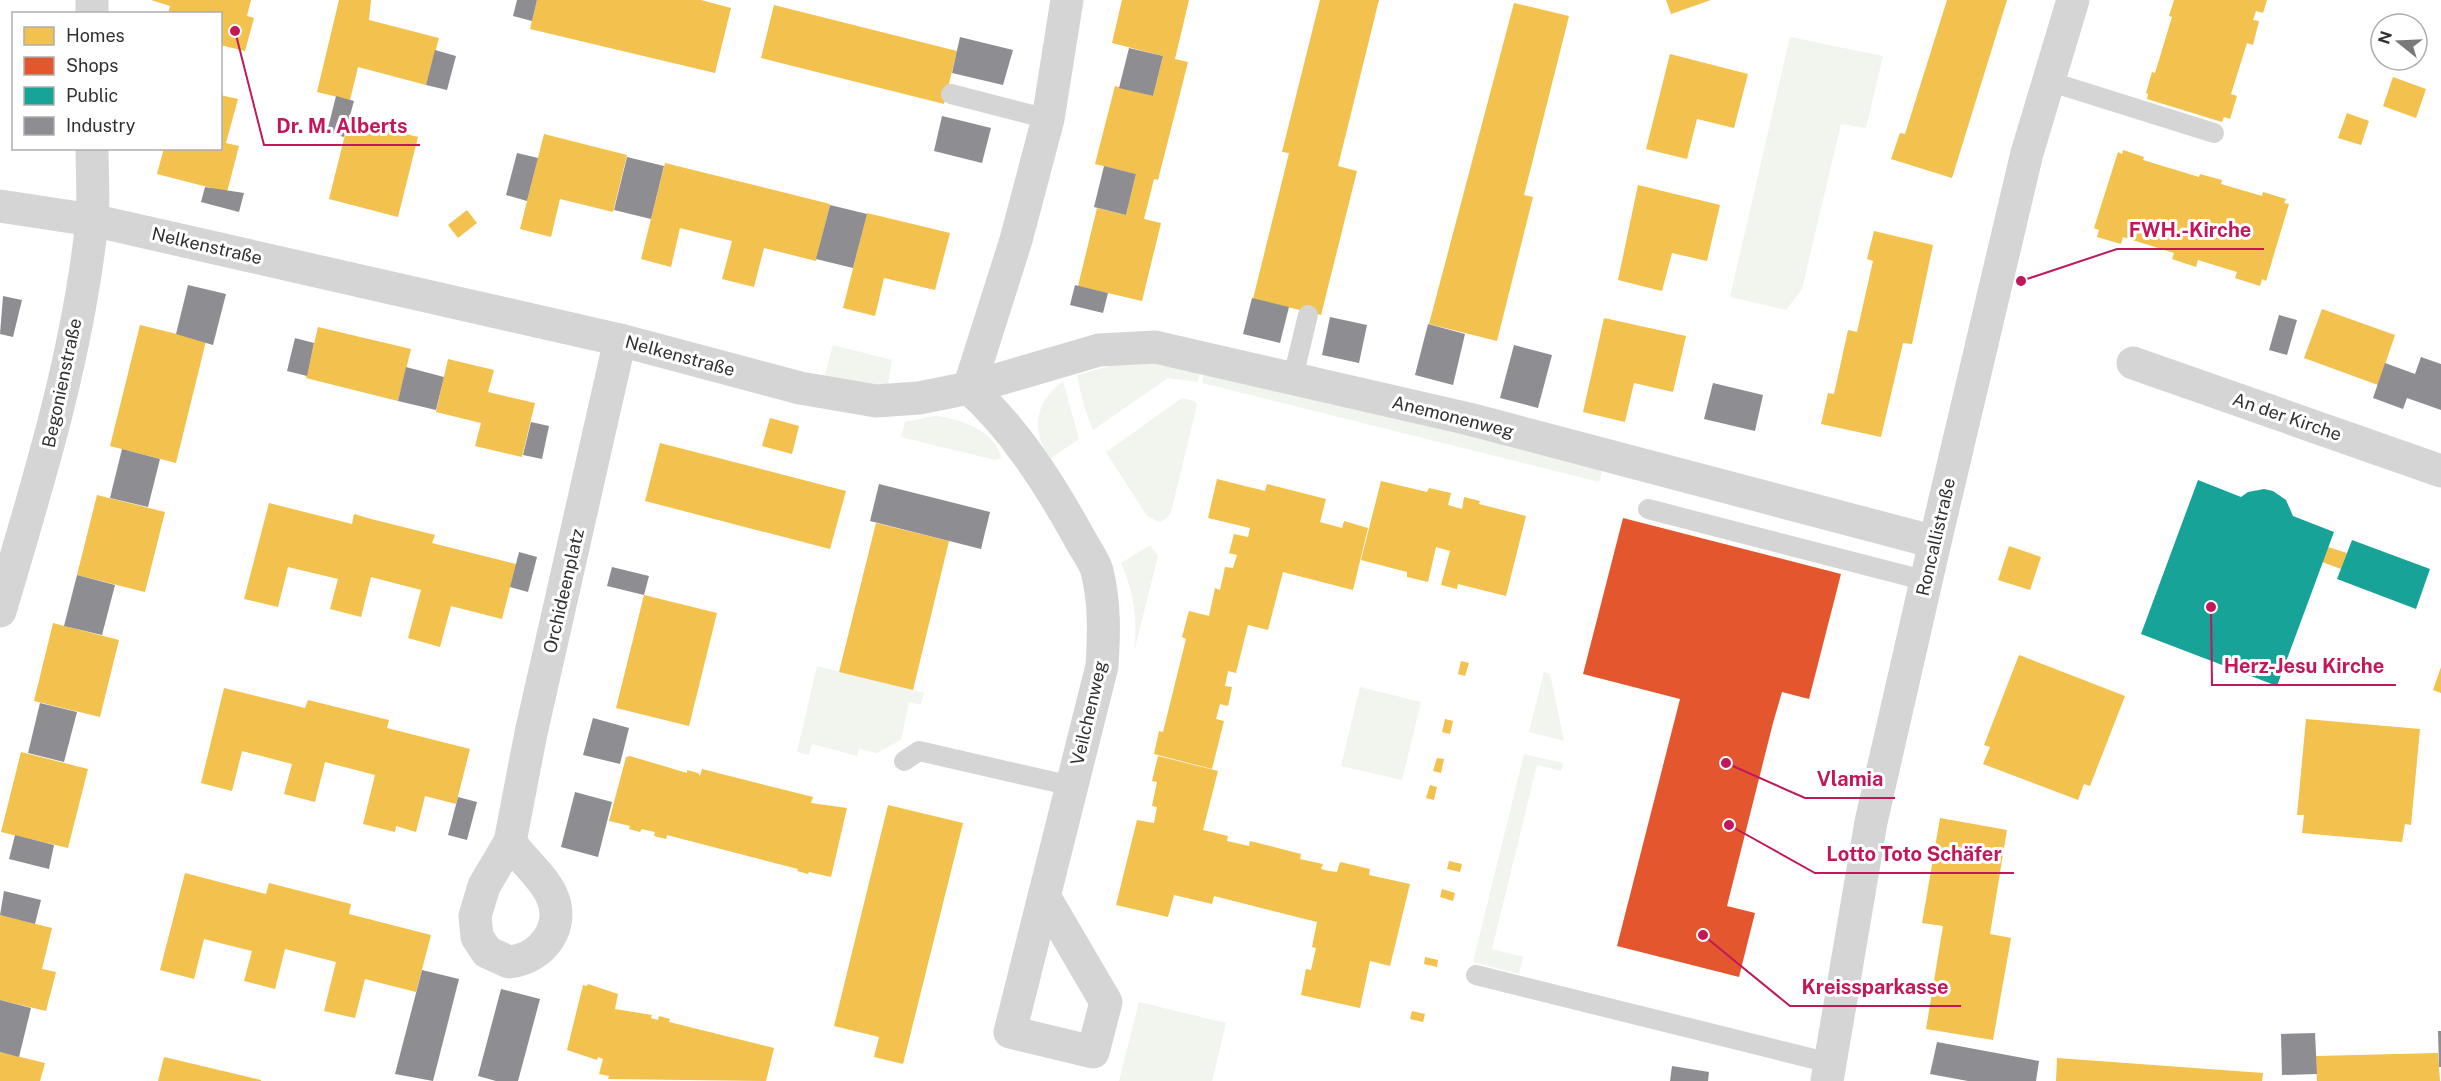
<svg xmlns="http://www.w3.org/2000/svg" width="2441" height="1081" font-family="'Public Sans',sans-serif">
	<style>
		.green { fill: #f1f5ee }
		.homes { fill: #f2c14e }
		.shops { fill: #e4572e }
		.public { fill: #17a398 }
		.industry { fill: #8d8d92 }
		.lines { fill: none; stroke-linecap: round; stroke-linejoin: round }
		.service { stroke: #d5d5d5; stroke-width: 20 }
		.minor { stroke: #d5d5d5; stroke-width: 33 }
		.tertiary { stroke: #d5d5d5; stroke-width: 33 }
		.labels { text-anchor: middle; stroke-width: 6; stroke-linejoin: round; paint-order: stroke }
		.street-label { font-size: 18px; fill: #313131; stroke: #fff }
		.leader { fill: none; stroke: #c2185b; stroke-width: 2 }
		.callout-dot { fill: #c2185b; stroke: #fff; stroke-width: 2 }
		.callout-label { font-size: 20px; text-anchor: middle; font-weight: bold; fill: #c2185b; stroke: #fff; stroke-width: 6; stroke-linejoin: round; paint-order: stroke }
	</style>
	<rect width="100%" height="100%" fill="#fff"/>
	<g class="green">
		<path d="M1790 37 1883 56 1866 128 1841 124 1802 289 1786 310 1730 297Z"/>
		<path d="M833 345 892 360 888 386 824 378Z"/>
		<path d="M1155 362 1200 372 1198 382 1168 378 1093 430 1083 403 1077 375 1114 365Z"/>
		<path d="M1205 368 1604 464 1599 482 1202 383Z"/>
		<path d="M1063 381 1079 439 1050 459C1031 430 1034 403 1063 381Z"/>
		<path d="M1182 398 1195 401 1197 405 1171 512 1167 518 1159 522 1147 516 1106 452Z"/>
		<path d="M934 416C957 417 997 431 1001 458L995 460 901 437 905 422Z"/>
		<path d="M1150 545 1158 556 1134 652C1138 620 1134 592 1121 563Z"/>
		<path d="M817 666 924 693 921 705 909 702 901 740 877 753 859 749 857 756 812 744 809 755 797 752Z"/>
		<path d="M1544 672 1550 674 1564 741 1529 732Z"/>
		<path d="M1360 687 1421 702 1402 780 1341 766Z"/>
		<path d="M1524 754 1563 763 1561 771 1537 765 1492 949 1523 957 1519 974 1473 962Z"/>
		<path d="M1139 1002 1226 1023 1212 1081H1119Z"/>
	</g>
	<g class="homes">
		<path d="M151 0H251L247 16 254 18 245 51 220 45V14H168L170 6Z"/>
		<path d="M339 0H371L369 20 439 38 426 85 358 67 350 100 317 92Z"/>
		<path d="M537 0H701L731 8 715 73 530 29Z"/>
		<path d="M1122 0H1189L1175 59 1188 62 1158 180 1154 179 1144 219 1161 223 1142 301 1078 286 1097 208 1126 215 1136 174 1095 164 1115 86 1153 96 1163 56 1112 43Z"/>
		<path d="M1320 0H1379L1338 166 1357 171 1321 315 1253 299 1289 153 1282 152Z"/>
		<path d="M1666 0H1711L1671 14Z"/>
		<path d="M1947 0H2007L1952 178 1891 159 1900 133 1905 134Z"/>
		<path d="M2174 0H2267L2263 13 2256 11 2253 20 2259 21 2253 45 2247 43 2231 94 2237 96 2230 119 2224 117 2222 122 2147 99 2148 94 2146 93 2152 72 2155 73 2172 17 2169 16Z"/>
		<path d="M1514 3 1569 16 1524 195 1533 197 1497 341 1429 324Z"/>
		<path d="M774 5 957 51 944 104 761 58Z"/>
		<path d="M1670 54 1748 74 1734 128 1697 119 1687 159 1646 149Z"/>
		<path d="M2393 77 2426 89 2416 118 2383 106Z"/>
		<path d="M220 95 238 99 226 143 239 146 227 192 157 174 164 148H220Z"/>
		<path d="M2347 113 2369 121 2361 145 2338 138Z"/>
		<path d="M349 119 418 137 398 217 329 199Z"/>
		<path d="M544 134 627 155 613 212 560 199 551 237 520 229Z"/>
		<path d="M2123 150 2144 157 2143 160 2199 177 2200 174 2222 180 2221 184 2262 196 2263 192 2286 199 2284 203 2289 204 2266 281 2262 279 2260 286 2235 278 2237 272 2198 260 2196 267 2172 259 2174 253 2123 237 2121 244 2097 237 2099 230 2094 228 2118 152 2122 154Z"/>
		<path d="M665 163 830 204 816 261 764 248 754 287 722 279 732 241 680 228 671 267 641 259Z"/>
		<path d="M1638 185 1720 205 1707 261 1672 253 1662 291 1618 280Z"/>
		<path d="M467 210 477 223 458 238 448 225Z"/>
		<path d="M867 213 950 233 935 290 884 278 875 316 843 308Z"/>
		<path d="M1874 231 1933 245 1912 344 1903 343 1881 437 1821 424 1828 393 1834 394 1848 330 1857 332 1873 261 1867 259Z"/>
		<path d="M2322 309 2395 335 2378 385 2304 358Z"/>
		<path d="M1604 318 1686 336 1673 392 1634 383 1625 422 1583 412Z"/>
		<path d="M140 325 206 341 176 463 110 446Z"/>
		<path d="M318 327 411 349 398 401 306 378Z"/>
		<path d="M448 359 494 370 488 392 535 403 522 457 475 446 481 423 436 412Z"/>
		<path d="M770 418 799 426 792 454 762 446Z"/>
		<path d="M660 443 846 491 830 549 645 501Z"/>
		<path d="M1217 479 1265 491 1267 484 1326 499 1320 522 1342 528 1344 521 1368 528 1353 590 1283 572 1268 630 1248 625 1236 673 1228 671 1225 686 1232 687 1228 706 1220 704 1216 719 1224 721 1212 769 1154 754 1159 731 1163 732 1186 639 1182 637 1189 611 1209 616 1215 588 1220 590 1225 567 1233 568 1237 555 1229 553 1234 534 1248 537 1250 528 1208 518Z"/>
		<path d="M1381 481 1427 492 1429 488 1451 493 1448 505 1462 509 1464 497 1480 501 1479 504 1526 516 1506 596 1458 584 1457 589 1441 585 1450 551 1436 547 1428 582 1407 577V572L1361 560Z"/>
		<path d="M97 495 165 512 145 592 77 575Z"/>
		<path d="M269 503 352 524 354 514 371 519 435 535 432 543 516 564 502 619 451 606 440 647 408 638 421 590 371 577 361 617 330 609 338 579 288 567 278 607 244 599Z"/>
		<path d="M876 523 949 541 913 690 839 672Z"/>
		<path d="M2009 546 2041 557 2030 590 1998 580Z"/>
		<path d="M2328 547 2347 553 2341 569 2322 562Z"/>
		<path d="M644 595 717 613 689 726 616 708Z"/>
		<path d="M53 623 119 640 100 717 34 701Z"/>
		<path d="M2019 655 2125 696 2090 786 2084 784 2078 800 1983 764 1990 747 1984 745Z"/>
		<path d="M1461 661 1469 663 1465 676 1458 674Z"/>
		<path d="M2441 667V693L2433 690Z"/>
		<path d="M224 688 305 708 308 700 389 720 387 728 470 749 456 804 425 796 416 832 396 826 395 832 363 824 375 775 325 762 315 802 284 794 292 764 242 751 232 791 201 783Z"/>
		<path d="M1445 719 1453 721 1450 734 1442 732Z"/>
		<path d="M2306 719 2420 729 2411 825 2405 824 2402 842 2302 833 2304 815H2297Z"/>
		<path d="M21 752 88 769 68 848 1 832Z"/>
		<path d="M630 756 687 773V770L698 773 700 776 702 769 813 797 811 803 847 808 831 877 809 872 808 874 797 871 798 869 667 835 666 839 654 836 655 832 646 830 642 829 640 832 629 829 630 826 609 821 626 757Z"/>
		<path d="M1158 756 1218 771 1203 830 1228 836 1227 841 1249 846 1250 841 1301 854 1300 859 1323 864 1321 869 1329 871 1337 872 1340 862 1370 869 1369 875 1410 884 1390 966 1370 961 1360 1008 1301 995 1306 969 1311 970 1316 948 1312 947 1317 922 1214 896 1212 904 1174 895 1168 917 1116 905 1137 820 1154 823 1157 807 1152 806 1157 782 1152 781Z"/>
		<path d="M1437 758 1444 759 1441 773 1433 771Z"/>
		<path d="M1430 785 1437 787 1434 800 1426 798Z"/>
		<path d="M888 805 963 823 903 1064 874 1057 879 1037 834 1026Z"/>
		<path d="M1940 818 2007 830 1990 934 2011 938 1993 1040 1926 1029 1943 926 1922 923Z"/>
		<path d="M1449 861 1462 864 1460 872 1447 869Z"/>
		<path d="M185 873 266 894 269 883 351 904 349 914 431 935 416 992 365 979 355 1018 324 1011 336 962 285 949 275 989 244 981 252 951 204 939 194 979 160 970Z"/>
		<path d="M1442 889 1455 893 1453 901 1440 897Z"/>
		<path d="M0 915 52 928 42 969 56 972 46 1011 0 1000Z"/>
		<path d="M1425 957 1438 960 1437 967 1424 964Z"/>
		<path d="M588 984 618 994 615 1009 652 1015 651 1018 658 1020 659 1016 670 1019 669 1022 774 1048 766 1081 608 1079 609 1076 599 1074 603 1059 598 1057 597 1060 567 1050 583 985 587 986Z"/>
		<path d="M1412 1011 1425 1014 1423 1022 1410 1019Z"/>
		<path d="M0 1052 45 1063 40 1081H0Z"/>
		<path d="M2438 1053 2440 1081H2317L2316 1056Z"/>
		<path d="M164 1057 261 1080V1081H158Z"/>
		<path d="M2057 1058 2263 1073 2262 1081H2056Z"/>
	</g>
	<path class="shops" d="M1623 518 1841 574 1809 699 1782 692 1773 723 1727 906 1755 913 1739 977 1617 946 1680 699 1583 674Z"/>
	<g class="public">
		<path d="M2198 480 2241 497 2248 492 2264 489 2273 491 2286 500 2293 516 2334 532 2277 686 2141 634Z"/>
		<path d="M2352 540 2430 569 2416 609 2337 579Z"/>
	</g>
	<g class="industry">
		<path d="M517 0H537L532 21 513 16Z"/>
		<path d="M960 37 1013 50 1003 85 952 73Z"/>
		<path d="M1129 48 1163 56 1153 96 1119 88Z"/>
		<path d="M435 50 456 56 447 90 426 85Z"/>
		<path d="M336 96 354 101 344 137 327 132Z"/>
		<path d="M942 116 991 128 982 163 934 151Z"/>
		<path d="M517 153 538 158 527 201 506 195Z"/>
		<path d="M627 157 664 166 651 219 614 210Z"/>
		<path d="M1104 166 1136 174 1126 215 1094 207Z"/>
		<path d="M205 187 244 193 239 212 201 202Z"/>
		<path d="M830 205 867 214 853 268 816 259Z"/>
		<path d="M188 285 226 294 213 345 176 334Z"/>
		<path d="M1075 285 1108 293 1103 313 1070 305Z"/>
		<path d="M3 296 22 300 13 337 0 334Z"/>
		<path d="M1252 298 1289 307 1280 343 1243 334Z"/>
		<path d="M2279 315 2297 320 2287 355 2269 350Z"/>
		<path d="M1330 317 1367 325 1359 363 1322 355Z"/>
		<path d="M1428 324 1465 334 1453 385 1415 375Z"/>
		<path d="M295 338 314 343 307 376 287 371Z"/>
		<path d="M1514 345 1552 355 1538 408 1500 398Z"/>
		<path d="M2421 357 2441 364V410L2407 398 2403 409 2373 398 2385 363 2415 374Z"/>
		<path d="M406 367 444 377 436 410 398 401Z"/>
		<path d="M1713 383 1763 395 1755 431 1704 419Z"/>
		<path d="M531 422 549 426 542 459 523 455Z"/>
		<path d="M122 449 160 459 148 507 110 498Z"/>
		<path d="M879 484 990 512 981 549 870 521Z"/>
		<path d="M519 552 537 557 528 592 510 587Z"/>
		<path d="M612 567 649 576 644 595 607 586Z"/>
		<path d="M77 575 115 585 102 635 64 626Z"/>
		<path d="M40 703 77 712 64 762 28 753Z"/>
		<path d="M593 718 629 728 620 764 583 755Z"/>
		<path d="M575 792 612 802 598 857 561 847Z"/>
		<path d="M458 797 477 802 467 840 448 835Z"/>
		<path d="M15 835 54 845 49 869 9 859Z"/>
		<path d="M4 891 41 900 35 924 0 915Z"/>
		<path d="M422 970 459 979 433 1081 395 1074Z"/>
		<path d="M501 989 540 999 518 1081H496L478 1076Z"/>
		<path d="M0 1000 31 1008 19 1057 0 1052Z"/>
		<path d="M2438 1031H2441V1067H2439Z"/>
		<path d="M2315 1033 2317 1074 2282 1075 2281 1034Z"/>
		<path d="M1937 1042 2039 1061 2036 1081H1968L1930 1074Z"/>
		<path d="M1672 1066 1709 1072 1708 1081H1670Z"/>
	</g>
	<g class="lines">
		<g class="service">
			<path d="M2048 81 2214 133"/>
			<path d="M951 94 1048 119"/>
			<path d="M1293 377 1308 315"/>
			<path d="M1648 509 1927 581"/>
			<path d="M904 761 919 751 1072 786"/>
			<path d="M1476 975 1830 1063"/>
		</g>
		<g class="minor">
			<path d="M92 0V14"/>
			<path d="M0 206 92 220 620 340 800 388 876 401 919 398 969 388 1099 350 1155 347 1469 419 1935 542"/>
			<path d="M2133 363 2441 471"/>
			<path d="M969 388C1015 429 1050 485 1080 539 1085 549 1094 560 1097 571 1105 603 1104 634 1102 666L1010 1032 1093 1052 1106 1002 1044 896"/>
			<path d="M969 388 1016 240 1048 119 1067 0"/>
			<path d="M0 611C38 483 78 355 92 221 94 198 92 172 92 148"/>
			<path d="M510 842C522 860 542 875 551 894 567 926 542 959 509 962L487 952 477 937 475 916 484 886 510 842 531 733 620 340"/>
		</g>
		<path class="tertiary" d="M1827 1081 1871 822 1935 542 2027 153 2073 0"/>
	</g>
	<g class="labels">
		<g class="street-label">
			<text transform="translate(207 246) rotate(13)" y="6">Nelkenstraße</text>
			<text transform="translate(680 356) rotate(15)" y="6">Nelkenstraße</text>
			<text transform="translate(62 383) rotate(-78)" y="6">Begonienstraße</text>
			<text transform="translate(1453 417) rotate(14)" y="6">Anemonenweg</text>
			<text transform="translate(2287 417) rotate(19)" y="6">An der Kirche</text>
			<text transform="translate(1936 537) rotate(-77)" y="6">Roncallistraße</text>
			<text transform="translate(564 591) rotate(-77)" y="6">Orchideenplatz</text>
			<text transform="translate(1089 713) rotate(-77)" y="6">Veilchenweg</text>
		</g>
	</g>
	<path class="leader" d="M235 31L264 145H420M2021 281L2117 249H2264M2211 607L2212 685H2396M1726 763L1805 798H1895M1729 825L1815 873H2014M1703 935L1790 1006H1961"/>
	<g class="callout-dot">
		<circle cx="235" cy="31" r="6"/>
		<circle cx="2021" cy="281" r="6"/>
		<circle cx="2211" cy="607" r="6"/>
		<circle cx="1726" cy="763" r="6"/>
		<circle cx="1729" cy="825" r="6"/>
		<circle cx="1703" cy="935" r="6"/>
	</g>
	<g class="callout-label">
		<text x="342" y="133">Dr. M. Alberts</text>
		<text x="2190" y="237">FWH.-Kirche</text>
		<text x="2304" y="673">Herz-Jesu Kirche</text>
		<text x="1850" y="786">Vlamia</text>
		<text x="1914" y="861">Lotto Toto Schäfer</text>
		<text x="1875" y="994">Kreissparkasse</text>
	</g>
	<rect x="12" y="12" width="210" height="138" fill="#ffffff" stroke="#adadad" stroke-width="1.5"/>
	<rect x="24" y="27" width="30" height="18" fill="#f2c14e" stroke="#adadad" stroke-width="1.5"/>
	<text x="66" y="42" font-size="18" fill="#313131">Homes</text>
	<rect x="24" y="57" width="30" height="18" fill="#e4572e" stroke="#adadad" stroke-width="1.5"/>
	<text x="66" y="72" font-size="18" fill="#313131">Shops</text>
	<rect x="24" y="87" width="30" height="18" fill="#17a398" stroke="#adadad" stroke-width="1.5"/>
	<text x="66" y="102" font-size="18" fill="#313131">Public</text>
	<rect x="24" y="117" width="30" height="18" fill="#8d8d92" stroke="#adadad" stroke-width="1.5"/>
	<text x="66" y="132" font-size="18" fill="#313131">Industry</text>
	<g transform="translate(2399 42) rotate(288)"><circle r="28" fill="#ffffff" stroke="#adadad" stroke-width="1.5"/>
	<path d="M0-4.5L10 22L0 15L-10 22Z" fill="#797979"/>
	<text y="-9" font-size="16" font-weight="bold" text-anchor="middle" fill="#313131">N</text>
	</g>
</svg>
